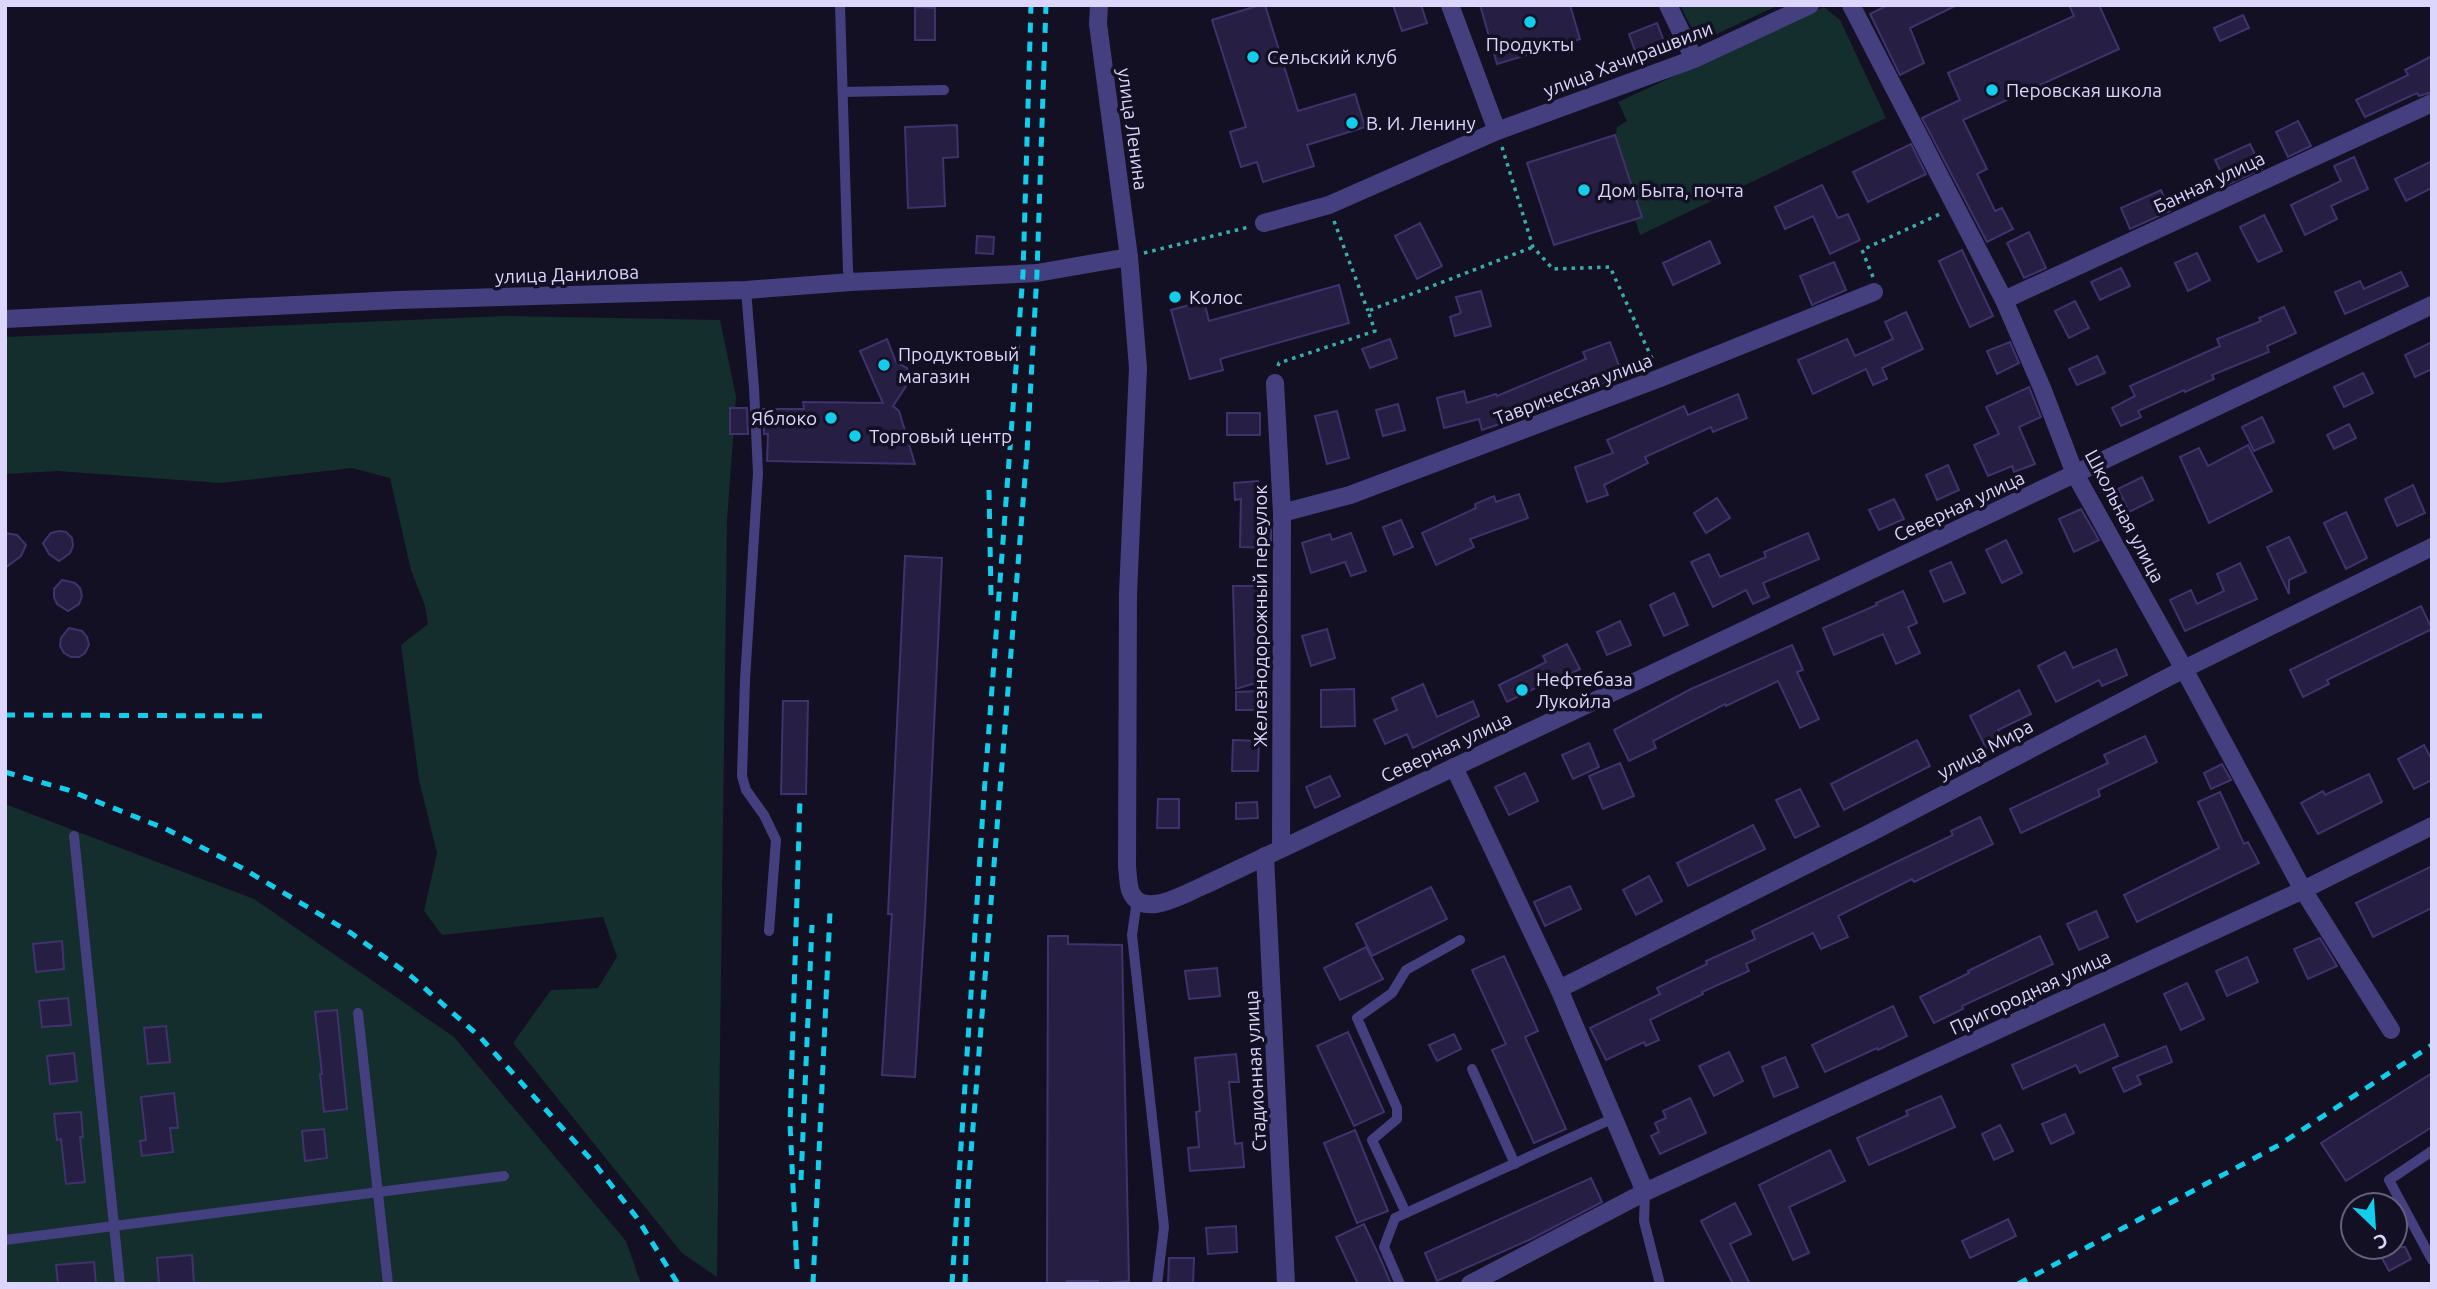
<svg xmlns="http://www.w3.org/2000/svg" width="2437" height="1289" font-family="Ubuntu,sans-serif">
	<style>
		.green { fill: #142d2d }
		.building { fill: #271e43; stroke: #40326d; stroke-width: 2 }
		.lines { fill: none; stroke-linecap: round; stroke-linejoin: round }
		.path { stroke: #38aeab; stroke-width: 3.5; stroke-dasharray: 3.5 5; stroke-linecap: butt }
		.service { stroke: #443f7f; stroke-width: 10 }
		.minor { stroke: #443f7f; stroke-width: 18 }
		.tertiary { stroke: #443f7f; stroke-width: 18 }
		.rail { stroke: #12ceec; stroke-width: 5; stroke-dasharray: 10 9; stroke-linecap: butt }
		.poi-dot { fill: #12ceec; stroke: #141024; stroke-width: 2.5 }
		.labels { text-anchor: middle; stroke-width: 7; stroke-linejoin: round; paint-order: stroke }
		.poi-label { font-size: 19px; fill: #dcd6fc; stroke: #141024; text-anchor: start }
		.street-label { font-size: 19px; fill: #dcd6fc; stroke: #141024 }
	</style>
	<rect width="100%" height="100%" fill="#141024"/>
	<g class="green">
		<path d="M1680 5H1779L1710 37C1693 36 1687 19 1680 5Z"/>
		<path d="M1824 7 1840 20 1886 118 1640 235 1614 154 1617 127 1627 121 1618 102Z"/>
		<path d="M504 316 720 320 736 397 727 521 717 1277 682 1253 513 1043 551 990 598 988 617 957 603 917 442 935 424 911 437 853 419 780 401 645 428 624 425 606 411 570 390 478 352 468 220 483 58 471 5 474V337Z"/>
		<path d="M5 804 254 899 454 1037 626 1241 641 1284H5Z"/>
	</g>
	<g class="building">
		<path d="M1260 5H1265L1298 111 1355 94 1365 127 1307 145 1314 166 1263 182 1257 162 1241 167 1230 132 1246 127 1212 20Z"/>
		<path d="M1393 5H1421L1427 23 1402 31Z"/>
		<path d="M1480 5H1570L1580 39 1497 64Z"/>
		<path d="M1888 5H1957L1910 28 1924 63 1900 75 1870 14Z"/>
		<path d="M2069 5H2099L2119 49 1963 120 1987 169 1977 174 1995 211 2002 208 2013 229 1987 242 1922 118 1960 100 1948 73 2074 16Z"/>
		<path d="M915 7 935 8V40H915Z"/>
		<path d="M2243 15 2249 28 2220 41 2214 28Z"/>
		<path d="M1657 23 1665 44 1637 56 1629 34Z"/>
		<path d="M2432 56V92L2419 96 2417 93 2365 117 2356 100 2408 75 2405 70Z"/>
		<path d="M2298 121 2311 146 2288 157 2276 132Z"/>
		<path d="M957 125 958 157 943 158 945 206 908 208 905 127Z"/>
		<path d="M1615 135 1642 217 1554 245 1527 163Z"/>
		<path d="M1911 144 1926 174 1868 202 1853 172Z"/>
		<path d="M2250 144 2262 169 2227 185 2215 160Z"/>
		<path d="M2354 157 2368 189 2331 206 2337 219 2305 235 2291 205 2341 181 2334 166Z"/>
		<path d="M2432 161V188L2406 201 2395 179Z"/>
		<path d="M1822 185 1838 218 1848 214 1860 240 1830 254 1813 216 1785 229 1775 207Z"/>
		<path d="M2161 190 2170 211 2130 229 2121 208Z"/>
		<path d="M2264 215 2282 251 2258 262 2240 227Z"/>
		<path d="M1420 223 1442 266 1417 279 1395 236Z"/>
		<path d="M2029 232 2046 268 2024 278 2007 243Z"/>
		<path d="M977 236 994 237 993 254 976 253Z"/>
		<path d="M1710 241 1720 263 1673 285 1663 263Z"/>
		<path d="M1962 250 1993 316 1970 327 1939 261Z"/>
		<path d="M2197 253 2210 280 2188 291 2175 263Z"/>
		<path d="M1834 262 1846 290 1812 305 1800 276Z"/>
		<path d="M2121 268 2130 286 2100 300 2091 282Z"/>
		<path d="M2401 272 2408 286 2345 314 2335 292 2360 281 2364 289Z"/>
		<path d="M1339 285 1349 323 1220 359 1223 370 1190 379 1171 310 1204 301 1209 321Z"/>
		<path d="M1481 291 1491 326 1455 336 1450 317 1461 313 1456 297Z"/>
		<path d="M2075 301 2089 328 2069 338 2055 311Z"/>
		<path d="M2284 307 2296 333 2267 346 2269 352 2212 375 2214 379 2185 392 2184 390 2138 411 2141 417 2121 426 2112 408 2135 396 2130 386 2220 346 2217 339 2261 321 2259 318Z"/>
		<path d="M1906 312 1923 349 1882 368 1887 379 1873 385 1866 369 1813 394 1798 360 1847 339 1855 356 1893 339 1885 322Z"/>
		<path d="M887 339 896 362 907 368 910 380 893 406 899 411 915 464 767 461 768 434H764L763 409H804L803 402 883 403 860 351Z"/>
		<path d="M1390 339 1397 358 1370 368 1362 349Z"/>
		<path d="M1610 342 1623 376 1536 411V412L1482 430 1479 419 1444 428 1437 398 1464 391 1467 403 1496 394 1497 396 1586 359 1583 352Z"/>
		<path d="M2010 342 2019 363 1997 374 1987 351Z"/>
		<path d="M2432 342V369L2415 377 2405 355Z"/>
		<path d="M2097 356 2105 373 2077 385 2069 369Z"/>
		<path d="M2363 373 2373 393 2344 407 2334 387Z"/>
		<path d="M2029 387 2041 417 2019 427 2035 464 2014 472 2012 466 1988 476 1974 445 1999 434 1986 407Z"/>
		<path d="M1738 394 1747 418 1713 432 1711 427 1645 457 1648 463 1604 485 1608 495 1587 502 1575 467 1613 453 1607 440 1684 406 1688 415Z"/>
		<path d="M1398 404 1405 430 1383 436 1376 410Z"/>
		<path d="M730 408H747L748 434H730Z"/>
		<path d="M1337 411 1349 458 1327 464 1315 416Z"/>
		<rect x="1227" y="413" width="33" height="22"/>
		<path d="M2262 417 2274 442 2254 451 2242 427Z"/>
		<path d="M2349 424 2356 438 2334 449 2327 435Z"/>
		<path d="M2248 445 2272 491 2209 523 2180 457 2199 448 2208 466Z"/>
		<path d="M1948 465 1959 490 1937 500 1926 475Z"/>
		<path d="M2142 477 2153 500 2129 512 2118 489Z"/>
		<path d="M1258 481 1261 520H1271V548L1240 547 1241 499 1235 500 1234 483Z"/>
		<path d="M2413 485 2425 513 2397 526 2385 499Z"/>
		<path d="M1519 494 1528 518 1470 539 1474 547 1436 565 1422 533 1476 508 1475 504 1494 496 1496 502Z"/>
		<path d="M1717 498 1730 518 1706 533 1694 513Z"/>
		<path d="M1894 499 1904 519 1879 530 1869 510Z"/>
		<path d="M2081 509 2099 540 2074 552 2059 519Z"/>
		<path d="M2346 512 2367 558 2346 569 2324 523Z"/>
		<path d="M1401 520 1413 547 1394 555 1383 527Z"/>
		<path d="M59 531 66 532 72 538 73 546 70 553 59 561 49 554 43 543 51 533Z"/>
		<path d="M5 533 17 535 26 545 21 556 5 568Z"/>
		<path d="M1351 533 1366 571 1351 576 1345 562 1311 573 1302 543 1330 534 1332 540Z"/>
		<path d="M1808 533 1819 559 1763 583 1769 597 1753 604 1746 590 1713 607 1691 562 1709 554 1720 577 1766 557 1764 552Z"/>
		<path d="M2289 537 2306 572 2289 580V594L2267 547Z"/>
		<path d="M2006 540 2022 573 2002 583 1986 550Z"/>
		<path d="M905 556 942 558 925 916 915 1077 882 1075 892 914H888Z"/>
		<path d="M1951 562 1965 593 1944 602 1930 571Z"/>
		<path d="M2240 563 2257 599 2185 631 2170 600 2191 590 2197 604 2224 591 2217 574Z"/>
		<path d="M62 580 75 583 80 588 82 596 79 604 68 611 57 604 54 597V589Z"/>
		<path d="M1233 586H1260L1259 682 1236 689Z"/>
		<path d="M1903 591 1917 623 1908 627 1920 653 1896 664 1883 634 1834 655 1823 628 1877 605 1876 603Z"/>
		<path d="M1674 593 1688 625 1664 636 1650 605Z"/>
		<path d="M2421 606 2432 629 2327 680 2329 684 2303 697 2290 670Z"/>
		<path d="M1620 621 1631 645 1607 655 1597 632Z"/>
		<path d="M69 628 82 631 87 637 89 645 85 653 79 657H71L64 653 60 646 61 638Z"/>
		<path d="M1327 629 1335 658 1311 666 1302 636Z"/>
		<path d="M1567 644 1580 669 1556 681 1554 679 1507 702 1499 685 1546 662 1543 656Z"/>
		<path d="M1792 645 1803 670 1797 672 1819 719 1800 728 1778 681 1726 706 1725 704 1653 741 1656 748 1629 761 1614 730 1691 689Z"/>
		<path d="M2116 649 2127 675 2102 686 2099 680 2056 702 2038 666 2065 652 2073 668Z"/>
		<path d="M1423 684 1437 717 1473 701 1479 716 1413 748 1407 734 1385 744 1374 720 1397 710 1392 698Z"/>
		<path d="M1354 689 1355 726 1321 727V690Z"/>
		<path d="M2019 690 2031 714 1998 730 2003 740 1986 748 1970 716Z"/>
		<path d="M1260 691V710H1236V692Z"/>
		<path d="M783 701H808L806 794H781Z"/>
		<path d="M2145 736 2157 762 2098 790 2100 796 2021 833 2010 809 2108 763 2104 755Z"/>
		<path d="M1233 740 1259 741 1258 771H1232Z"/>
		<path d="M1917 740 1930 766 1844 810 1831 784Z"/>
		<path d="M1589 743 1599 767 1573 779 1562 755Z"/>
		<path d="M2424 745 2432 760V780L2414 789 2398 759Z"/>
		<path d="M1620 763 1634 796 1603 809 1589 776Z"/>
		<path d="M2222 764 2231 780 2211 789 2204 773Z"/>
		<path d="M1525 773 1538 801 1509 815 1495 787Z"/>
		<path d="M2369 774 2382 802 2318 834 2301 803 2323 791 2325 795Z"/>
		<path d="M1330 776 1340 796 1315 808 1306 787Z"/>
		<path d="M1800 789 1819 826 1795 838 1776 800Z"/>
		<path d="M2220 792 2244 844 2248 842 2259 863 2137 922 2124 895 2219 848 2198 802Z"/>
		<path d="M1158 799H1179V828H1157Z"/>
		<path d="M1257 802 1258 818 1236 819V803Z"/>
		<path d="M1980 817 1993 844 1914 882 1912 879 1838 916 1848 937 1821 949 1813 933 1746 964 1749 971 1702 992 1703 994 1650 1020 1659 1040 1646 1046 1644 1042 1606 1060 1590 1028 1660 994 1657 988 1707 964 1706 961 1755 939 1752 931 1953 835 1951 831Z"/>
		<path d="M1753 825 1765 849 1688 886 1677 863Z"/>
		<path d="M2432 866V908L2373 937 2356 903Z"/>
		<path d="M1649 876 1662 901 1636 915 1623 890Z"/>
		<path d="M1570 886 1581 909 1545 926 1534 902Z"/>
		<path d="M1431 887 1447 919 1372 956 1356 924Z"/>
		<path d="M2096 911 2108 937 2079 950 2067 924Z"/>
		<path d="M1048 936H1068V944L1122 945 1129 1281 1098 1284V1281H1067V1284H1047Z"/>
		<path d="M2040 936 2053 964 1962 1006 1963 1009 1934 1023 1920 997 1969 973 1968 971Z"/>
		<path d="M2320 938 2337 966 2308 979 2294 949Z"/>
		<path d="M62 941 64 969 36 972 33 944Z"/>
		<path d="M1366 947 1383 979 1340 1000 1324 968Z"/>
		<path d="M1504 956 1538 1031 1525 1037 1566 1129 1534 1143 1492 1050 1506 1044 1472 970Z"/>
		<path d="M2247 957 2258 982 2227 996 2216 971Z"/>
		<path d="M1217 968 1220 996 1189 999 1185 971Z"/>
		<path d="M2187 983 2204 1019 2181 1030 2164 994Z"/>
		<path d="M68 998 71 1025 42 1027 39 1001Z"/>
		<path d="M1893 1006 1907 1036 1878 1050 1877 1048 1825 1072 1812 1045Z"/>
		<path d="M337 1010 347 1109 324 1112 320 1074H322L315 1012Z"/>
		<path d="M2104 1024 2118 1056 2080 1073 2076 1065 2023 1089 2012 1065Z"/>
		<path d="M166 1026 170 1062 148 1064 144 1028Z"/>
		<path d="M1348 1032 1384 1112 1354 1126 1317 1046Z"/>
		<path d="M1454 1034 1461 1049 1437 1061 1429 1045Z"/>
		<path d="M2166 1046 2172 1062 2137 1076 2141 1084 2124 1092 2113 1068Z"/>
		<path d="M1729 1052 1743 1081 1714 1096 1699 1066Z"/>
		<path d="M74 1053 77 1081 50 1084 47 1056Z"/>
		<path d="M1236 1054 1239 1082H1229L1235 1144 1242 1143 1244 1167 1190 1171 1188 1148 1199 1147 1196 1112 1200 1111 1195 1058Z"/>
		<path d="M1785 1057 1798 1087 1774 1097 1762 1067Z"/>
		<path d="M2432 1073V1127L2346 1181 2321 1143Z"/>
		<path d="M174 1093 178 1128H170L173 1152 142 1156 140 1141 146 1140 141 1097Z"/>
		<path d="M1941 1096 1955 1127 1869 1165 1857 1138 1908 1115 1906 1111Z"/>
		<path d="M1690 1098 1706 1133 1660 1154 1651 1136 1659 1132 1655 1123 1666 1118 1663 1111Z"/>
		<path d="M81 1112 83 1137H80L85 1182 66 1184 61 1139 57 1140 54 1114Z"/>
		<path d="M2065 1114 2074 1133 2051 1144 2042 1124Z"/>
		<path d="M2000 1125 2013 1151 1994 1160 1982 1134Z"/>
		<path d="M324 1129 327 1158 305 1161 302 1131Z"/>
		<path d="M1355 1130 1388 1211 1357 1223 1324 1143Z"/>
		<path d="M1830 1150 1845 1181 1789 1207 1809 1253 1793 1260 1759 1185Z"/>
		<path d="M1591 1178 1602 1202 1531 1239 1437 1281 1425 1253Z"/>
		<path d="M1735 1203 1751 1234 1730 1244 1750 1284H1733L1701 1221Z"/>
		<path d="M2008 1219 2016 1236 1970 1258 1962 1241Z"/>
		<path d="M1364 1224 1381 1260 1391 1284H1358L1336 1237Z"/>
		<path d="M1236 1226 1237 1252 1208 1254 1206 1228Z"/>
		<path d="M2376 1247H2405L2411 1259 2389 1271Z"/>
		<path d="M192 1255 194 1284H159L157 1258Z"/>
		<path d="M1169 1258H1194L1193 1284H1168Z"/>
		<path d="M94 1262 96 1284 58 1283 56 1265Z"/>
	</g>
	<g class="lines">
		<g class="path">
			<path d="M1502 147 1533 247 1553 269 1610 267 1654 363"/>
			<path d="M1334 221 1368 311"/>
			<path d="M1144 253 1249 227"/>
			<path d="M1873 277 1862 250 1940 214"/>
			<path d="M1278 366 1279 363 1375 331 1368 311 1533 247"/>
		</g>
		<g class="service">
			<path d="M840 5 848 271 851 282"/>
			<path d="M843 92 944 90"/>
			<path d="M746 290 754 388 758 473 745 680 742 776 746 790 764 815 776 840 769 931"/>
			<path d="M74 836 120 1284"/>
			<path d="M1137 900 1132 935 1164 1227 1157 1284"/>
			<path d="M358 1013 388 1284"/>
			<path d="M1472 1069 1515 1164"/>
			<path d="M2432 1151 2389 1180 2432 1260"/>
			<path d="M1645 1192 1644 1221 1660 1284"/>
			<path d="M1406 1213 1372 1140 1397 1119V1108L1357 1018 1392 993 1406 970 1460 940"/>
			<path d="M5 1240 504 1176"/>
			<path d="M1400 1284 1384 1247 1395 1218 1614 1118"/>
		</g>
		<g class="minor">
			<path d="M1450 5 1497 131"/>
			<path d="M1668 5 1694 59"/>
			<path d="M1851 5 2004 300 2042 388 2075 474 2184 669 2303 890 2391 1030"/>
			<path d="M1264 223 1329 205 1497 131 1694 59 1810 5"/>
			<path d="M2004 300 2432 103"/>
			<path d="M1275 383 1282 513 1281 848"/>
			<path d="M1282 513 1350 495 1660 378 1874 292"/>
			<path d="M1454 767 1559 989 1645 1192"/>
			<path d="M1265 856 1286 1284"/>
			<path d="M1559 989 1870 833 2184 669 2432 547"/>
			<path d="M1470 1284 1645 1192 2303 890 2432 826"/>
		</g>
		<g class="tertiary">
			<path d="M1099 5 1098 24 1129 257 1138 368 1128 594 1127 867C1128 874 1128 883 1130 890 1141 921 1185 893 1205 885L2432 305"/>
			<path d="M5 319 397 300 746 290 851 282 1037 273 1129 257"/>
		</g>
		<g class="rail">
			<path d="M989 490 991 595"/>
			<path d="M5 715 268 716"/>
			<path d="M5 772 68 790 166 829 242 868 351 933 412 977 480 1037 594 1163 637 1218 678 1284"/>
			<path d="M801 1180 812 925"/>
			<path d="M797 1269 790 1124 800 799"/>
			<path d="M813 1284 830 912"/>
			<path d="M952 1284 984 795 1023 274 1031 5"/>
			<path d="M965 1284 968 1190 1027 452 1037 273 1046 5"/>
			<path d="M2018 1284 2279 1145 2432 1045"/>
		</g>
	</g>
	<g class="poi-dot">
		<circle cx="1530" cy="22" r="7"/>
		<circle cx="1253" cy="57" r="7"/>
		<circle cx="1992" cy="90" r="7"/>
		<circle cx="1352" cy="123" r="7"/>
		<circle cx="1584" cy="190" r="7"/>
		<circle cx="1175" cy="297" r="7"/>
		<circle cx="884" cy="365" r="7"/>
		<circle cx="831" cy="418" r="7"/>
		<circle cx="855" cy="436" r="7"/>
		<circle cx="1522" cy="690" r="7"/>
	</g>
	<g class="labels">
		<g class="poi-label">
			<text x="1530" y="51" text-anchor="middle">Продукты</text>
			<text x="1267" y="64">Сельский клуб</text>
			<text x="2006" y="97">Перовская школа</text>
			<text x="1366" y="130">В. И. Ленину</text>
			<text x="1598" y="197">Дом Быта, почта</text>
			<text x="1189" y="304">Колос</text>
			<text x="898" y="361">Продуктовый<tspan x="898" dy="22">магазин</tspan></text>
			<text x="817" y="425" text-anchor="end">Яблоко</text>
			<text x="869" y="443">Торговый центр</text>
			<text x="1536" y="686">Нефтебаза<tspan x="1536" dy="22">Лукойла</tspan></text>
		</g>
		<g class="street-label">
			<text transform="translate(1628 59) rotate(-21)" y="7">улица Хачирашвили</text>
			<text transform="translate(1133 129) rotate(82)" y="7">улица Ленина</text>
			<text transform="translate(2209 182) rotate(-25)" y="7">Банная улица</text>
			<text transform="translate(567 274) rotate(-2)" y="7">улица Данилова</text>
			<text transform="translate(1573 389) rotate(-21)" y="7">Таврическая улица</text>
			<text transform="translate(1959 506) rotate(-25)" y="7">Северная улица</text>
			<text transform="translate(2125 516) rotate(62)" y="7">Школьная улица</text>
			<text transform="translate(1260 616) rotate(-90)" y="7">Железнодорожный переулок</text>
			<text transform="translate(1446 747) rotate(-25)" y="7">Северная улица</text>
			<text transform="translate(1985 749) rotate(-28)" y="7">улица Мира</text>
			<text transform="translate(2030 992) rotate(-25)" y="7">Пригородная улица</text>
			<text transform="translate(1255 1071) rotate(-93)" y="7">Стадионная улица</text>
		</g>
	</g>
	<rect width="2437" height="1289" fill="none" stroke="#dcd6fc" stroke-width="14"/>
	<g transform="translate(2374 1226) rotate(155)"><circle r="33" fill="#141024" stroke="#645f7a" stroke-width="2"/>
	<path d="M0-5L12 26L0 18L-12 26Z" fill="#12ceec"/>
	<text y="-10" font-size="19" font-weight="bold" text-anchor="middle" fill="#dcd6fc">С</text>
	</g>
</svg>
